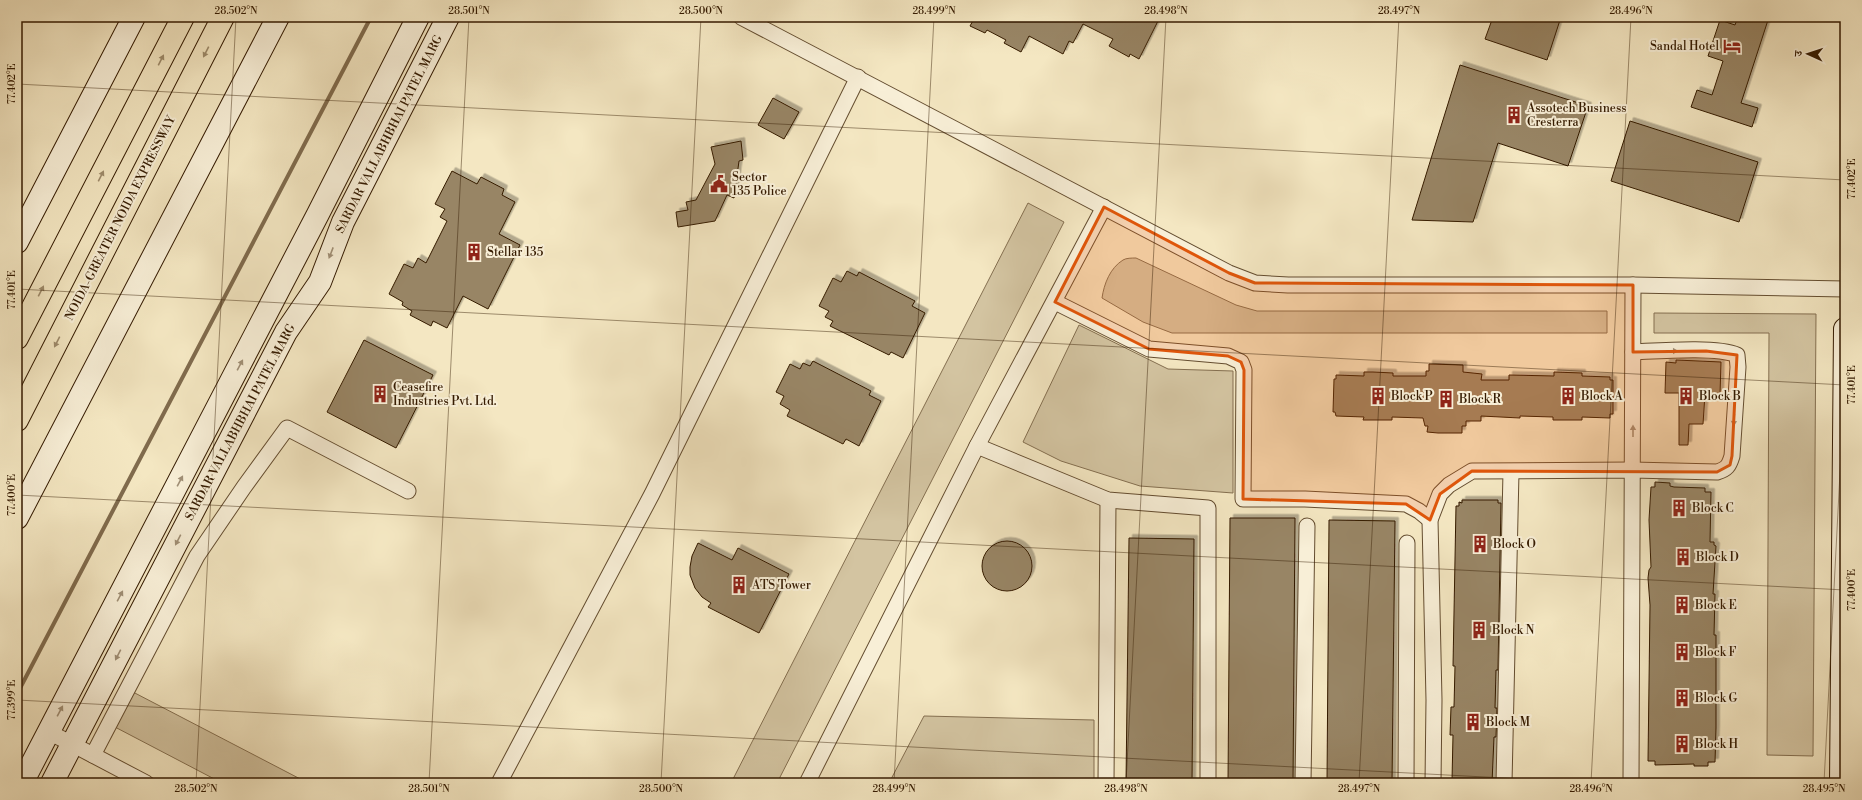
<svg xmlns="http://www.w3.org/2000/svg" width="1862" height="800" font-family="'Libre Bodoni','Noto Serif Devanagari',serif">
	<style>
		.green { fill: #d3c4a1; stroke: #846f50 }
		.lines { fill: none; stroke-linecap: round; stroke-linejoin: round }
		.stream { stroke: #806b4d; stroke-width: 4 }
		.building { fill: #988565; stroke: #341a00; filter: url(#shadow) }
		.street-casing { stroke: #644d30; stroke-width: 17 }
		.secondary-casing { stroke: #341a00; stroke-width: 24 }
		.highway-casing { stroke: #341a00; stroke-width: 24 }
		.street { stroke: #f8efd7; stroke-width: 15 }
		.secondary { stroke: #f8efd7; stroke-width: 22 }
		.highway { stroke: #f4e7c2; stroke-width: 22 }
		.oneway { fill: #9e8b6b }
		.oneway2 { fill: #a08f76 }
		.marked { fill: #df560b; fill-opacity: 0.2; stroke: #df560b; stroke-width: 3; stroke-linejoin: round }
		.ticks { fill: none; stroke: #341a00; stroke-width: 1; stroke-opacity: 0.45 }
		.labels { text-anchor: middle; stroke-width: 4; stroke-linejoin: round; paint-order: stroke }
		.poi-label { font-size: 12px; fill: #341a00; stroke: #f8efd7; text-anchor: start }
		.street-label { font-size: 12px; fill: #341a00; stroke: #f8efd7 }
		.neatline { fill: none; stroke: #341a00; stroke-width: 1.5 }
		.ticks-label { font-size: 10px; text-anchor: middle; fill: #341a00 }
	</style>
	<defs>
		<filter id="shadow"><feDropShadow dx="3.5" dy="-3.5" stdDeviation="0" flood-color="#0004"/></filter>
	</defs>
	<rect width="100%" height="100%" fill="#f4e7c2"/>
	<filter id="stains"><feTurbulence type="fractalNoise" baseFrequency=".005" numOctaves="4"/><feColorMatrix values="0 0 0 0 .2 0 0 0 0 .09 0 0 0 0 .02 0 0 0 .5 -.17"/></filter>
	<radialGradient id="worn" r=".72"><stop offset=".6" stop-color="#630" stop-opacity="0"/><stop offset="1" stop-color="#630" stop-opacity=".3"/></radialGradient>
	<g class="green">
		<path d="M1028 203 1064 222 777 783H731Z"/>
		<path d="M1136 258 1236 305 1257 311H1607V333H1172L1143 322 1102 298C1104 284 1110 268 1123 260 1126 258 1132 258 1136 258Z"/>
		<path d="M1654 313 1816 314 1813 756 1767 755 1769 333H1654Z"/>
		<path d="M1079 325 1168 369 1233 371V493L1140 486 1061 461 1023 442Z"/>
		<path d="M131 691 308 783H222L113 726Z"/>
		<path d="M924 716 1094 720V783H889Z"/>
	</g>
	<g class="lines">
		<path class="stream" d="M17 694 371 17"/>
	</g>
	<g class="building">
		<path d="M975 17H1160L1139 59 1130 54 1129 57 1109 46 1113 39 1083 24 1073 43 1069 41 1063 54 1029 36 1021 52 1004 43 1006 40 987 30 985 33 970 26Z"/>
		<path d="M1493 17H1561L1547 60 1485 39Z"/>
		<path d="M1738 17H1769L1741 103 1758 108 1752 127 1691 107 1697 90 1712 95 1723 61 1708 56 1720 20 1735 25Z"/>
		<path d="M1460 65 1588 106 1568 166 1498 143 1473 222 1412 220Z"/>
		<path d="M773 98 799 112 784 139 758 125Z"/>
		<path d="M1630 121 1758 162 1739 222 1611 181Z"/>
		<path d="M741 141 743 160 739 161 734 198 727 195 715 221 678 227 676 212 688 210 686 202 696 200 715 164 711 147Z"/>
		<path d="M452 171 477 184 481 177 504 189 502 195 515 202 499 234 520 245 488 309 463 296 447 328 433 321 431 326 410 315 412 311 402 305 403 302 389 294 404 264 413 268 418 258 426 263 447 221 440 217 445 209 435 204Z"/>
		<path d="M847 271 857 276 859 272 915 301 912 306 925 313 903 358 891 352 889 355 830 326 833 321 825 317 829 311 819 306 833 278 841 282Z"/>
		<path d="M364 340 433 375 396 448 327 412Z"/>
		<path d="M1676 360 1721 362 1720 394H1705L1703 424H1689L1688 445H1679V393H1665L1666 362 1676 363Z"/>
		<path d="M813 361 871 391 869 395 881 401 859 446 846 439 843 444 787 416 790 410 780 404 784 396 776 392 790 364 800 369 803 363 810 366Z"/>
		<path d="M1429 364 1463 365V372L1482 374 1481 380H1509V375L1554 376V372L1582 373V376L1610 377V380H1613V414H1610V418L1582 417V420H1553V417L1520 416V418L1481 416V421H1466V426H1462V433H1438L1427 432 1428 426H1425L1423 418 1392 417V420H1363L1364 417 1336 416 1335 412H1333L1334 379H1336V375L1364 376V372H1373L1393 373V376H1426V371H1429Z"/>
		<path d="M1655 482 1670 483V486L1674 487 1705 488V492H1711L1710 542H1714V545L1716 546 1713 594H1715L1714 635H1716V728L1715 762H1708V766H1694V764L1655 765V761H1648L1650 605 1648 578 1649 570 1651 567 1649 520 1651 487H1655Z"/>
		<path d="M1462 500H1498V503H1501L1498 670H1496L1495 708H1497L1496 737H1494L1492 783H1456L1452 781 1453 735H1450L1451 707H1454L1455 666H1453L1456 506H1459V502L1462 503Z"/>
		<path d="M1230 518H1295L1293 783H1228Z"/>
		<path d="M1329 520 1395 521 1392 783H1327Z"/>
		<path d="M1129 538 1194 539 1192 783H1126Z"/>
		<circle cx="1007" cy="566" r="25"/>
		<path d="M698 543 732 560 738 548 789 574 759 633 708 607 711 603 702 597 695 588 690 575V567L692 556Z"/>
	</g>
	<g class="lines">
		<g class="street-casing">
			<g id="street">
				<path d="M741 17 1229 273 1255 283 1288 285H1633L1845 289"/>
				<path d="M1055 302 1149 349 1228 356 1241 362 1244 370 1243 499H1305L1406 504 1419 511 1430 520"/>
				<path d="M977 446 1108 500 1208 508V783"/>
				<path d="M49 732 146 783"/>
				<path d="M93 755 197 556 244 487 287 428 408 491"/>
				<path d="M499 783 652 494 858 77"/>
				<path d="M807 783 977 446 1104 207"/>
				<path d="M1106 783 1108 500"/>
				<path d="M1303 783 1307 526"/>
				<path d="M1406 783 1407 543"/>
				<path d="M1433 783 1434 700 1430 520 1440 494 1449 485 1472 471 1632 470 1717 472C1727 469 1729 466 1732 456L1738 367 1737 355C1717 346 1657 351 1633 352"/>
				<path d="M1504 783 1511 472"/>
				<path d="M1631 783 1633 285"/>
			</g>
		</g>
		<g class="secondary-casing">
			<g id="secondary">
				<path d="M17 242 134 17"/>
				<path d="M17 518 278 17"/>
				<path d="M22 783 318 214 418 17"/>
				<path d="M52 783 286 332 320 282 343 222 448 17"/>
				<path d="M1841 783 1845 329"/>
			</g>
		</g>
		<g class="highway-casing">
			<g id="highway">
				<path d="M17 338 183 17"/>
				<path d="M17 420 223 17"/>
			</g>
		</g>
		<use href="#street" class="street"/>
		<use href="#secondary" class="secondary"/>
		<use href="#highway" class="highway"/>
	</g>
	<defs><path id="oneway-solid" d="M-6-.8H1V-3.2L6.5 0L1 3.2V.8H-6Z"/></defs>
	<g class="oneway">
		<use href="#oneway-solid" transform="translate(206 52) rotate(117)"/>
		<use href="#oneway-solid" transform="translate(161 60) rotate(-63)"/>
		<use href="#oneway-solid" transform="translate(101 176) rotate(-63)"/>
		<use href="#oneway-solid" transform="translate(41 291) rotate(-63)"/>
		<use href="#oneway-solid" transform="translate(57 342) rotate(117)"/>
	</g>
	<g class="oneway2">
		<use href="#oneway-solid" transform="translate(331 253) rotate(111)"/>
		<use href="#oneway-solid" transform="translate(1672 351) rotate(-1)"/>
		<use href="#oneway-solid" transform="translate(240 365) rotate(-62)"/>
		<use href="#oneway-solid" transform="translate(1734 420) rotate(94)"/>
		<use href="#oneway-solid" transform="translate(1633 431) rotate(-90)"/>
		<use href="#oneway-solid" transform="translate(180 481) rotate(-62)"/>
		<use href="#oneway-solid" transform="translate(178 540) rotate(117)"/>
		<use href="#oneway-solid" transform="translate(120 596) rotate(-62)"/>
		<use href="#oneway-solid" transform="translate(118 655) rotate(117)"/>
		<use href="#oneway-solid" transform="translate(60 711) rotate(-62)"/>
	</g>
	<path class="marked" d="M1104 207 1229 273 1255 283 1633 285V352L1706 351 1737 355 1732 456 1730 465 1717 472 1472 471 1440 494 1430 520 1406 504 1243 499 1244 370 1241 362 1228 356 1149 349 1055 302Z"/>
	<path class="ticks" d="M17 84 1845 180M17 289 1845 385M17 495 1845 590M17 700 1599 783M196 783 236 17M429 783 469 17M661 783 701 17M894 783 934 17M1126 783 1166 17M1359 783 1399 17M1591 783 1631 17M1824 783 1845 375"/>
	<defs>
		<g id="hotel-bare" transform="scale(1.38)"><path d="M-6-4.5h1.5V1H6V5H4.5V3h-9V5H-6ZM-4 0a1.8 1.8 0 1 1 3.6 0ZM.5 0V-2.5h3Q6-2.5 6 0Z" fill="#8f2418" stroke="#f8efd7" stroke-width="2.5" paint-order="stroke"/></g>
		<g id="building-bare" transform="scale(1.38)"><path d="M-4-6H4V6H1V3H-1V6H-4ZM-2.5-4.3h1.7v1.8h-1.7ZM.8-4.3h1.7v1.8H.8ZM-2.5-1h1.7V.8h-1.7ZM.8-1h1.7V.8H.8Z" fill="#8f2418" stroke="#f8efd7" stroke-width="2.5" paint-order="stroke"/></g>
		<g id="civic-bare" transform="scale(1.38)"><path d="M-.6-6.5H3V-4.5H.6V-3L4-1V1h2V6H-6V1h2V-1L-.6-3ZM-1.2 2.5V6h2.4V2.5Z" fill="#8f2418" stroke="#f8efd7" stroke-width="2.5" paint-order="stroke"/></g>
	</defs>
	<g fill-rule="evenodd">
		<use href="#hotel-bare" x="1732" y="46"/>
		<use href="#building-bare" x="1514" y="115"/>
		<use href="#civic-bare" x="719" y="184"/>
		<use href="#building-bare" x="474" y="252"/>
		<use href="#building-bare" x="380" y="394"/>
		<use href="#building-bare" x="1378" y="396"/>
		<use href="#building-bare" x="1568" y="396"/>
		<use href="#building-bare" x="1686" y="396"/>
		<use href="#building-bare" x="1446" y="399"/>
		<use href="#building-bare" x="1679" y="508"/>
		<use href="#building-bare" x="1480" y="544"/>
		<use href="#building-bare" x="1683" y="557"/>
		<use href="#building-bare" x="739" y="585"/>
		<use href="#building-bare" x="1682" y="605"/>
		<use href="#building-bare" x="1479" y="630"/>
		<use href="#building-bare" x="1682" y="652"/>
		<use href="#building-bare" x="1682" y="698"/>
		<use href="#building-bare" x="1473" y="722"/>
		<use href="#building-bare" x="1682" y="744"/>
	</g>
	<g class="labels">
		<g class="poi-label">
			<text x="1719" y="50" text-anchor="end">Sandal Hotel</text>
			<text x="1527" y="112">Assotech Business<tspan x="1527" dy="14">Cresterra</tspan></text>
			<text x="732" y="181">Sector<tspan x="732" dy="14">135 Police</tspan></text>
			<text x="487" y="256">Stellar 135</text>
			<text x="393" y="391">Ceasefire<tspan x="393" dy="14">Industries Pvt. Ltd.</tspan></text>
			<text x="1391" y="400">Block P</text>
			<text x="1581" y="400">Block A</text>
			<text x="1699" y="400">Block B</text>
			<text x="1459" y="403">Block R</text>
			<text x="1692" y="512">Block C</text>
			<text x="1493" y="548">Block O</text>
			<text x="1696" y="561">Block D</text>
			<text x="752" y="589">ATS Tower</text>
			<text x="1695" y="609">Block E</text>
			<text x="1492" y="634">Block N</text>
			<text x="1695" y="656">Block F</text>
			<text x="1695" y="702">Block G</text>
			<text x="1486" y="726">Block M</text>
			<text x="1695" y="748">Block H</text>
		</g>
		<g class="street-label">
			<text transform="translate(389 134) rotate(-63)" y="4">SARDAR VALLABHBHAI PATEL MARG</text>
			<text transform="translate(120 218) rotate(-63)" y="4">NOIDA-GREATER NOIDA EXPRESSWAY</text>
			<text transform="translate(240 422) rotate(-62)" y="4">SARDAR VALLABHBHAI PATEL MARG</text>
		</g>
	</g>
	<rect width="1862" height="800" fill="none" stroke="#f4e7c2" stroke-width="44"/>
	<g transform="translate(1808 54) rotate(273)" stroke="#f8efd7" stroke-width="3" paint-order="stroke">
	<path d="M0-3L7 15L0 10L-7 15Z" fill="#341a00"/>
	<text y="-6" font-size="11" font-weight="bold" text-anchor="middle" fill="#341a00">उ</text>
	</g>
	<rect x="22" y="22" width="1818" height="756" class="neatline"/>
	<g class="ticks-label">
		<text x="236" y="14">28.502°N</text>
		<text x="469" y="14">28.501°N</text>
		<text x="701" y="14">28.500°N</text>
		<text x="934" y="14">28.499°N</text>
		<text x="1166" y="14">28.498°N</text>
		<text x="1399" y="14">28.497°N</text>
		<text x="1631" y="14">28.496°N</text>
		<text transform="translate(11 84) rotate(-90)" y="4">77.402°E</text>
		<text transform="translate(1851 179) rotate(-90)" y="4">77.402°E</text>
		<text transform="translate(11 290) rotate(-90)" y="4">77.401°E</text>
		<text transform="translate(1851 385) rotate(-90)" y="4">77.401°E</text>
		<text transform="translate(11 495) rotate(-90)" y="4">77.400°E</text>
		<text transform="translate(1851 590) rotate(-90)" y="4">77.400°E</text>
		<text transform="translate(11 700) rotate(-90)" y="4">77.399°E</text>
		<text x="196" y="792">28.502°N</text>
		<text x="429" y="792">28.501°N</text>
		<text x="661" y="792">28.500°N</text>
		<text x="894" y="792">28.499°N</text>
		<text x="1126" y="792">28.498°N</text>
		<text x="1359" y="792">28.497°N</text>
		<text x="1591" y="792">28.496°N</text>
		<text x="1824" y="792">28.495°N</text>
	</g>
	<rect width="100%" height="100%" filter="url(#stains)"/>
	<rect width="100%" height="100%" fill="url(#worn)"/>
</svg>
